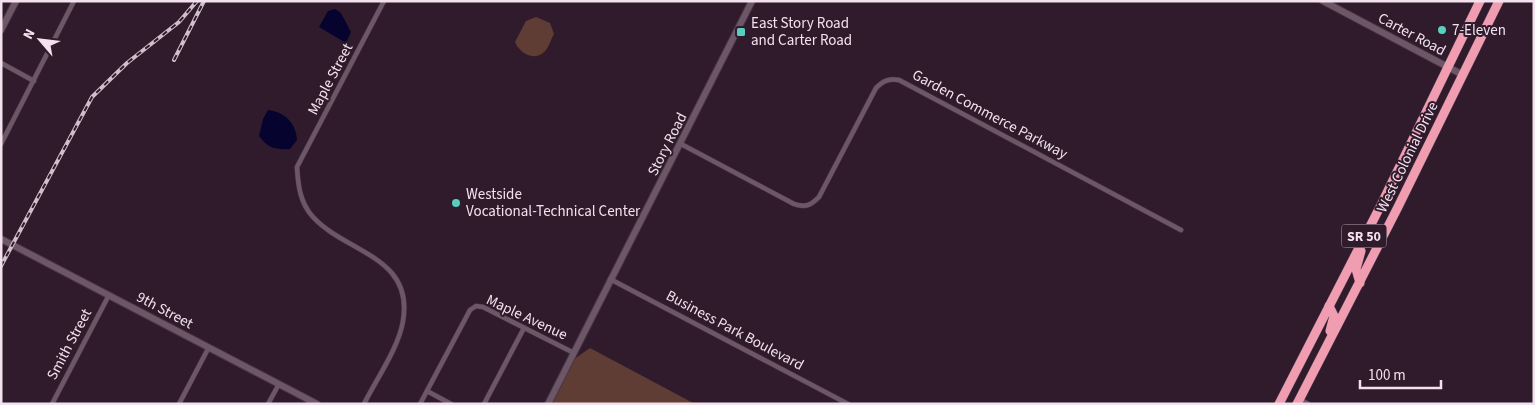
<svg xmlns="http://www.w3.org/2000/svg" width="1535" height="405" font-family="'Source Sans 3',sans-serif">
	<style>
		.green { fill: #5f3d35 }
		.water { fill: #06042e }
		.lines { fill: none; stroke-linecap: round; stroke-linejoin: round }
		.street-casing { stroke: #473644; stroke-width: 5.5 }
		.secondary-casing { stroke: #473644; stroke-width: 8 }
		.highway-casing { stroke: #473644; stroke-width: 10 }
		.street { stroke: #6e5669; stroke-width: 4.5 }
		.secondary { stroke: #6e5669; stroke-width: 6 }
		.highway { stroke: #f09cb1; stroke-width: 9 }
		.rail-casing { stroke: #cfbfcb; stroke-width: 4 }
		.rail { stroke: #301b2c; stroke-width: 2; stroke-dasharray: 5.5; stroke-linecap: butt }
		.poi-dot { fill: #59cebf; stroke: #301b2c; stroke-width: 2 }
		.labels { text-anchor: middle; stroke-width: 4; stroke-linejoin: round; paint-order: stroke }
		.shield { fill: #301b2c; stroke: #b7a6b3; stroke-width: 1 }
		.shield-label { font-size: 14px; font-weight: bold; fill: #f1e2ed }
		.poi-label { font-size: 15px; fill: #f1e2ed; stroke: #301b2c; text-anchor: start }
		.street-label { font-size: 15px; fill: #f1e2ed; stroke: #301b2c }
	</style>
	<rect width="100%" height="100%" fill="#301b2c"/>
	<g class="green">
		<path d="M536 17 550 23 554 34C551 39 549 48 544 52 533 62 519 52 515 42L526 21Z"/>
		<path d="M590 348 695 404H551L570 362Z"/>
	</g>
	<g class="water">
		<path d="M335 9 341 13 351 32 346 43 319 27 328 11Z"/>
		<path d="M268 110C285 112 296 123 297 140L290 149C275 150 268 148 259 136L263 119Z"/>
	</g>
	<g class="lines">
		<g class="street-casing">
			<g id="street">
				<path d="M1 63 34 81"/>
				<path d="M1 144 74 1"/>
				<path d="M681 144 794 204C806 208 811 205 819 197L876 88C883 81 889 78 899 80L1181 230"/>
				<path d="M610 279 848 404"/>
				<path d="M427 391 451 404"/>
				<path d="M1299 399 1308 404"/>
				<path d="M52 404 109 295"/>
				<path d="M179 404 209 347"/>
				<path d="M268 404 279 384"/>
				<path d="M364 404C376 380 399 347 403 321 414 256 346 253 313 217 300 203 298 185 297 167L384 1"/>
				<path d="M420 404 470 310 476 306 483 307 574 353"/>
				<path d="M484 404 524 328"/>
			</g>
		</g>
		<g class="secondary-casing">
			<g id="secondary">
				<path d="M1323 1 1463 75"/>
				<path d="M1 30 16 1"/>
				<path d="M1 239 317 404"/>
				<path d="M548 404 752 1"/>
			</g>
		</g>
		<g class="highway-casing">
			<g id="highway">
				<path d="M1360 283 1356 269 1361 251"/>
				<path d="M1329 306 1334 316 1330 331"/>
				<path d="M1279 404 1381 205 1480 1"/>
				<path d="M1297 404 1398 207 1499 1"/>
			</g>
		</g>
		<use href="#street" class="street"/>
		<use href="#secondary" class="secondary"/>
		<use href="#highway" class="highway"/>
		<g class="rail-casing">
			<g id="rail">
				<path d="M174 60 204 1"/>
				<path d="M1 266 92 97 127 63 179 22 197 1"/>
			</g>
		</g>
		<use href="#rail" class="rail"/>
	</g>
	<g class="poi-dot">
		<circle cx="1442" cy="30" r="5"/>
		<rect x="736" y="27" width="10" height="10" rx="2.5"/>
		<circle cx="456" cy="203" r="5"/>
	</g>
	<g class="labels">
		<rect class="shield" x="1341.5" y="224.5" width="45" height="23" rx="4"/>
		<g class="shield-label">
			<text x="1364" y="241">SR 50</text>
		</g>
		<g class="poi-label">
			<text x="751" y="28">East Story Road<tspan x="751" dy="17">and Carter Road</tspan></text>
			<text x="1452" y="35">7-Eleven</text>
			<text x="466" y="199">Westside<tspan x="466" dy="17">Vocational-Technical Center</tspan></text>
		</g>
		<g class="street-label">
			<text transform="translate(1412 34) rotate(28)" y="5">Carter Road</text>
			<text transform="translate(330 79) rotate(-62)" y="5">Maple Street</text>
			<text transform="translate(990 114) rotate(28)" y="5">Garden Commerce Parkway</text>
			<text transform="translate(667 144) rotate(-63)" y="5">Story Road</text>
			<text transform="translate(1407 157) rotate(-64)" y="5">West Colonial Drive</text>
			<text transform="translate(165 310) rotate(28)" y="5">9th Street</text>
			<text transform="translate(527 317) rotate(25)" y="5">Maple Avenue</text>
			<text transform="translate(735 330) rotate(28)" y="5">Business Park Boulevard</text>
			<text transform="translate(69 344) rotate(-62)" y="5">Smith Street</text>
		</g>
	</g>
	<rect width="1535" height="405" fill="none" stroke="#f1e2ed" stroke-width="5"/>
	<g transform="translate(40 40) rotate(298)" stroke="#301b2c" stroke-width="4" paint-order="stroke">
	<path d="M0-4L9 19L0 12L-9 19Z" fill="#f1e2ed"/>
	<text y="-8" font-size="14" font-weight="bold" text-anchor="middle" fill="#f1e2ed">N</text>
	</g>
	<path d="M1360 380v8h81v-8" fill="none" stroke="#f1e2ed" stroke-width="2.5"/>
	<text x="1368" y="380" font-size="15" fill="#f1e2ed" stroke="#301b2c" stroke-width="4" paint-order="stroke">100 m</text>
</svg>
